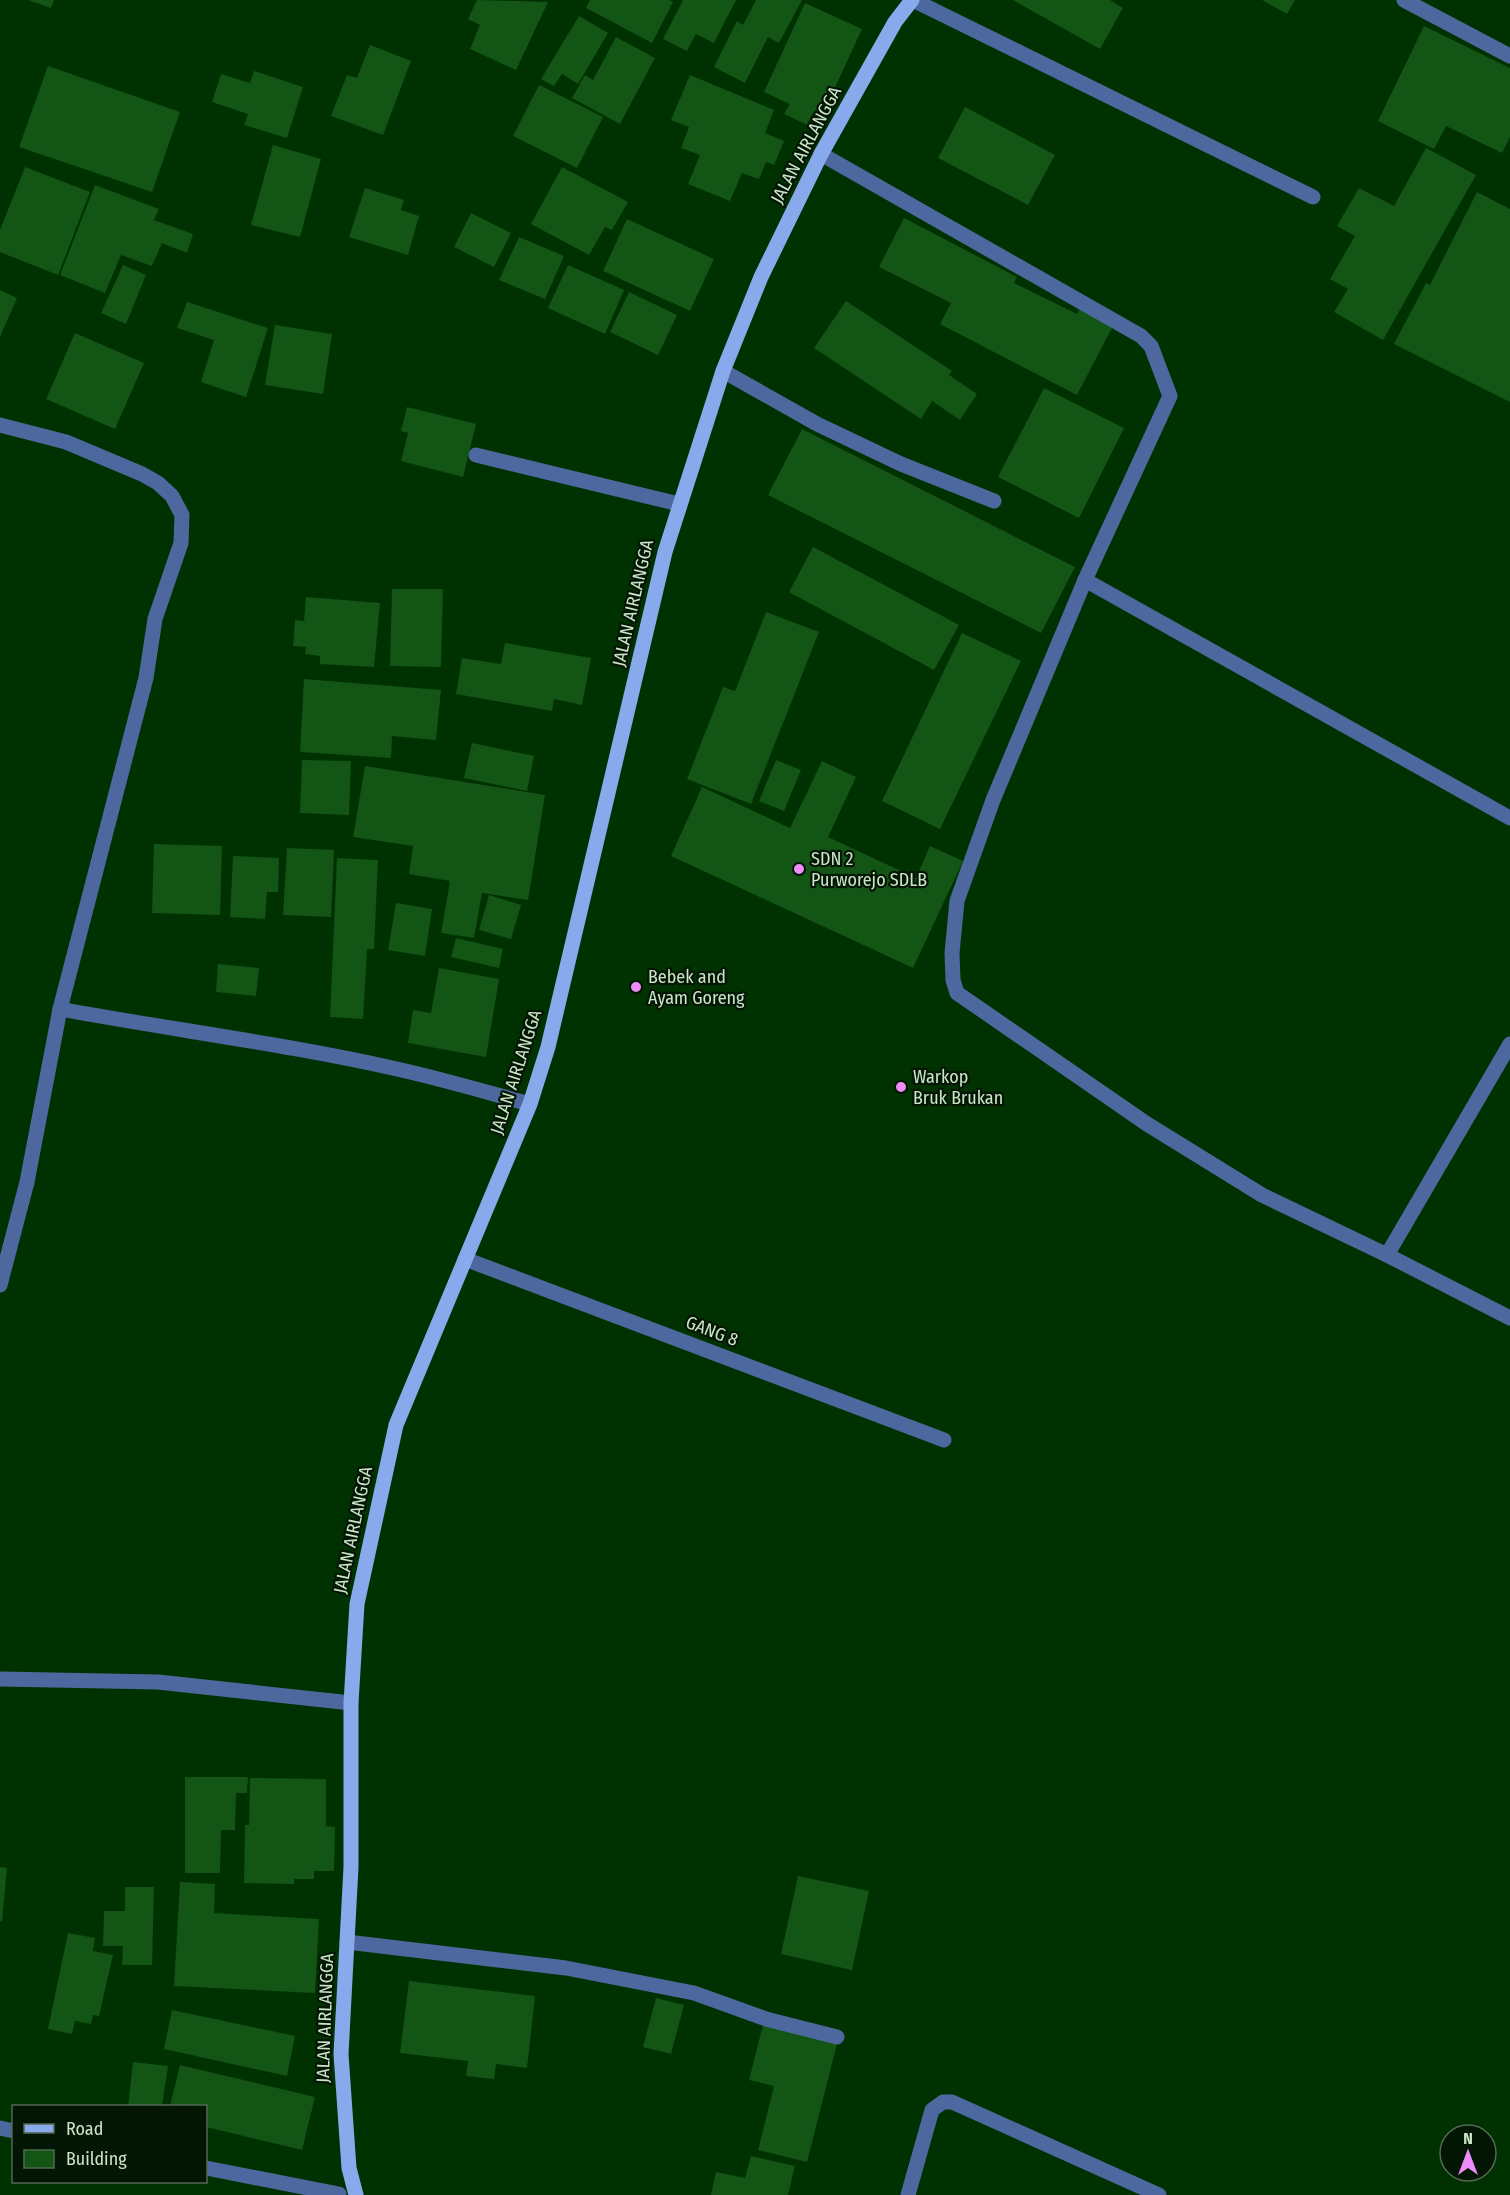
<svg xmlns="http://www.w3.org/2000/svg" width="1510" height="2195" font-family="'Fira Sans Condensed',sans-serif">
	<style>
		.building { fill: #135515 }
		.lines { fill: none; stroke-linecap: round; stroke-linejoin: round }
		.minor { stroke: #4d689e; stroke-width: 15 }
		.major { stroke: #88aaec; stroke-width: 15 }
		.poi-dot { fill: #ee8cf9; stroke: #031503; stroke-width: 2 }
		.labels { text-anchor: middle; stroke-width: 4.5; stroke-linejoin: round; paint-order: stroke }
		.street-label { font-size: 18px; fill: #cbe5c9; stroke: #031503 }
		.poi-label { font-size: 18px; fill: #cbe5c9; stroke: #031503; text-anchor: start }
	</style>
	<rect width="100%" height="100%" fill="#003201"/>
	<g class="building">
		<path d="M28 0H54L51 8Z"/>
		<path d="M477 0 548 2 516 70 470 49 480 25 468 19Z"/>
		<path d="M590 0H669L673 2 652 43 586 8Z"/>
		<path d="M683 0H736L714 43 696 34 687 51 663 39Z"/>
		<path d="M756 0H802L779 43 768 37 745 83 714 67 737 21 743 25Z"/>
		<path d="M1013 0H1110L1123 8 1100 49Z"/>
		<path d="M1262 0H1295L1287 14Z"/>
		<path d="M805 3 862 29 821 118 812 114 807 125 784 114 790 104 764 92Z"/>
		<path d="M579 16 608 33 578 84 562 74 554 86 541 79Z"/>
		<path d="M1424 26 1510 68V137L1502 153 1446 126 1434 149 1378 121Z"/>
		<path d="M616 37 655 58 620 124 572 98 585 75 593 80Z"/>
		<path d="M370 45 411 61 383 135 331 116 347 75 357 78Z"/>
		<path d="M48 66 180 112 152 192 19 147Z"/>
		<path d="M254 71 303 87 287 138 244 125 248 114 212 102 221 74 250 83Z"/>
		<path d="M690 75 774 110 765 133 784 141 774 165 766 162 759 179 742 173 730 201 688 184 700 155 681 148 689 127 671 120Z"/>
		<path d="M539 85 603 117 577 168 513 136Z"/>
		<path d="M965 107 1055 155 1028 205 938 158Z"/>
		<path d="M273 145 321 159 300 237 251 225Z"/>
		<path d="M1426 148 1476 175 1383 340 1334 312 1348 289 1330 279 1355 236 1337 226 1359 188 1394 206Z"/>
		<path d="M25 167 90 192 58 275 0 252V230Z"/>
		<path d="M562 167 628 202 612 230 605 227 589 255 531 224Z"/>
		<path d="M95 185 159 209 154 220 193 234 187 253 162 243 152 266 121 255 105 293 60 275Z"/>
		<path d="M365 188 404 200 401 210 419 216 408 255 349 237Z"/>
		<path d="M1477 192 1510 209V402L1394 344 1426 283 1430 285Z"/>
		<path d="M471 213 511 233 494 267 454 247Z"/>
		<path d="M904 218 1017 277 1014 283 1077 314 1080 308 1113 326 1077 395 940 324 951 303 879 267Z"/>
		<path d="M627 219 714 259 690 311 603 271Z"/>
		<path d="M519 237 564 256 545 299 499 280Z"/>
		<path d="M123 265 146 275 126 324 101 313Z"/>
		<path d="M568 265 624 290 605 334 548 308Z"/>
		<path d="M0 290 17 298 0 337Z"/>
		<path d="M629 292 677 315 658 355 610 332Z"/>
		<path d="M846 301 952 371 949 375 977 394 960 420 932 401 921 419 814 348Z"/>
		<path d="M187 302 268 328 246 397 201 382 214 340 177 328Z"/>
		<path d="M275 325 332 334 323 394 265 385Z"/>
		<path d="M75 333 144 363 115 429 46 399Z"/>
		<path d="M1044 388 1124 428 1079 518 998 477Z"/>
		<path d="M407 407 476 424 463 477 401 461 408 433 401 431Z"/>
		<path d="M802 429 1075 567 1041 633 768 495Z"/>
		<path d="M813 547 959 625 934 670 789 592Z"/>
		<path d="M392 589H443L441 667 390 666Z"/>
		<path d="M306 597 380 603 374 667 320 664V656L305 654 306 647 293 646 295 620 304 621Z"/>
		<path d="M766 612 819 632 751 804 687 779 723 687 735 691Z"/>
		<path d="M962 633 1021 661 940 829 882 801Z"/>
		<path d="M505 643 591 658 582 705 554 699 552 711 456 694 462 658 501 664Z"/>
		<path d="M304 679 441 690 436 740 392 736 391 758 300 752Z"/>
		<path d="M472 743 534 756 527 791 464 778Z"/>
		<path d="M302 760 351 761 349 815 300 813Z"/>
		<path d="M776 760 801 770 784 811 759 801Z"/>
		<path d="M822 761 856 777 828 837 916 878 930 846 963 861 913 968 671 856 702 787 790 828Z"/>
		<path d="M365 766 545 795 528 900 482 893 474 938 441 933 450 881 409 874 413 846 353 837Z"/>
		<path d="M154 844 222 846 220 915 152 913Z"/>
		<path d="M287 848 334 850 331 917 283 915Z"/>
		<path d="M233 856 279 858 278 892H267L265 919 230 917Z"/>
		<path d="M337 858 378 860 374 949H367L363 1019 330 1017Z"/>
		<path d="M489 895 521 905 511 939 479 930Z"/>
		<path d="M396 903 432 909 425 956 388 950Z"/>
		<path d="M456 938 503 949 499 968 451 957Z"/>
		<path d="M218 964 259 968 256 996 216 992Z"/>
		<path d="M439 968 499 979 486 1057 408 1043 413 1010 431 1013Z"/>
		<path d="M185 1777H248L247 1793H236L235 1830H221L220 1873H185Z"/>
		<path d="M250 1778 326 1779V1826L335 1827 334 1871H314V1879H294V1884L244 1883 245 1825H249Z"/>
		<path d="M0 1867 7 1868 2 1921H0Z"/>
		<path d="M798 1876 869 1891 852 1970 781 1954Z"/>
		<path d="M180 1882 215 1884 214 1913 319 1919 315 1993 174 1986Z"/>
		<path d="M125 1887H154L152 1965H122L123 1946H103L104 1911H125Z"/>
		<path d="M68 1933 95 1938 93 1951 113 1955 99 2016 93 2015 91 2024 75 2021 72 2034 48 2029Z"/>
		<path d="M409 1981 535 1996 527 2068 496 2064 494 2079 466 2076 468 2061 400 2053Z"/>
		<path d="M656 1998 684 2005 671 2054 643 2047Z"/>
		<path d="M172 2010 295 2036 287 2076 164 2049Z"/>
		<path d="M763 2025 837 2044 807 2162 758 2150 774 2086 749 2080Z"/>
		<path d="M133 2062 168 2066 162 2106H128Z"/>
		<path d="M180 2065 315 2097 302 2150 206 2127V2106H170Z"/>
		<path d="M751 2156 795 2166 788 2195H711L716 2172 745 2178Z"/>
	</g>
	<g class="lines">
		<g class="minor">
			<path d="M913 0 1313 197"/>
			<path d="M1404 0 1510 56"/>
			<path d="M821 154 1141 336 1151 346 1170 396 1085 580 993 800 957 901 952 953 953 980 957 993 1147 1124 1262 1195 1387 1255 1510 1318"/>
			<path d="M723 371 817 424 901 464 994 501"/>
			<path d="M0 425 66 442 142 474 158 483 172 496 182 515 181 543 155 619 146 678 60 1009 27 1182 0 1285"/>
			<path d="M476 455 679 504"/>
			<path d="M1085 580 1510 818"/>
			<path d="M60 1009C173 1030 286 1044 397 1069 442 1079 486 1092 530 1104"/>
			<path d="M1387 1255 1510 1044"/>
			<path d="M465 1259 944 1440"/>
			<path d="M0 1679 158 1682 351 1703"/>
			<path d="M347 1942 566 1968 694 1993 766 2019 837 2037"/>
			<path d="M0 2128 14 2131"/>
			<path d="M206 2168 339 2194"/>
			<path d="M908 2195 932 2110 943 2102H952L1159 2195"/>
		</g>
		<path class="major" d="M356 2195 349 2168 341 2054 351 1867V1703L357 1604 396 1425 530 1104 548 1047 665 552 723 371 761 277 821 154 895 22 912 0"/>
	</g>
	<g class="poi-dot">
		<circle cx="799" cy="869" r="6"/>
		<circle cx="636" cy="987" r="6"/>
		<circle cx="901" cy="1087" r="6"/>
	</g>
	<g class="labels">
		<g class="street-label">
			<text transform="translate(806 145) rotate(-62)" y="6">JALAN AIRLANGGA</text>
			<text transform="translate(633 603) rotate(-77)" y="6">JALAN AIRLANGGA</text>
			<text transform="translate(516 1072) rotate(-72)" y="6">JALAN AIRLANGGA</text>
			<text transform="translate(712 1331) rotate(21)" y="6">GANG 8</text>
			<text transform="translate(353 1530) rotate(-78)" y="6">JALAN AIRLANGGA</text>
			<text transform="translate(325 2018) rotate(-88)" y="6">JALAN AIRLANGGA</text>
		</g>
		<g class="poi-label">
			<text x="811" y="865">SDN 2<tspan x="811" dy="21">Purworejo SDLB</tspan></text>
			<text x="648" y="983">Bebek and<tspan x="648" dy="21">Ayam Goreng</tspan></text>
			<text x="913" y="1083">Warkop<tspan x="913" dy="21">Bruk Brukan</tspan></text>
		</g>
	</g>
	<rect x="12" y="2105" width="195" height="78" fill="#031503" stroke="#536852" stroke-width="1.5"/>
	<rect x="24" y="2124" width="30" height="9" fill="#88aaec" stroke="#536852" stroke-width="1.5"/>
	<text x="66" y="2135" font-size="18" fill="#cbe5c9">Road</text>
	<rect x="24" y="2150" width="30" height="18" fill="#135515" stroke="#536852" stroke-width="1.5"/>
	<text x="66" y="2165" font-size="18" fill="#cbe5c9">Building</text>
	<g transform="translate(1468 2153)"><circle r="28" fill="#031503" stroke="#536852" stroke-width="1.5"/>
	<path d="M0-4.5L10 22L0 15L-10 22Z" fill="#ee8cf9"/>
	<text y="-9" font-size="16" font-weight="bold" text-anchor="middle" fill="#cbe5c9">N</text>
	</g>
</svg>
